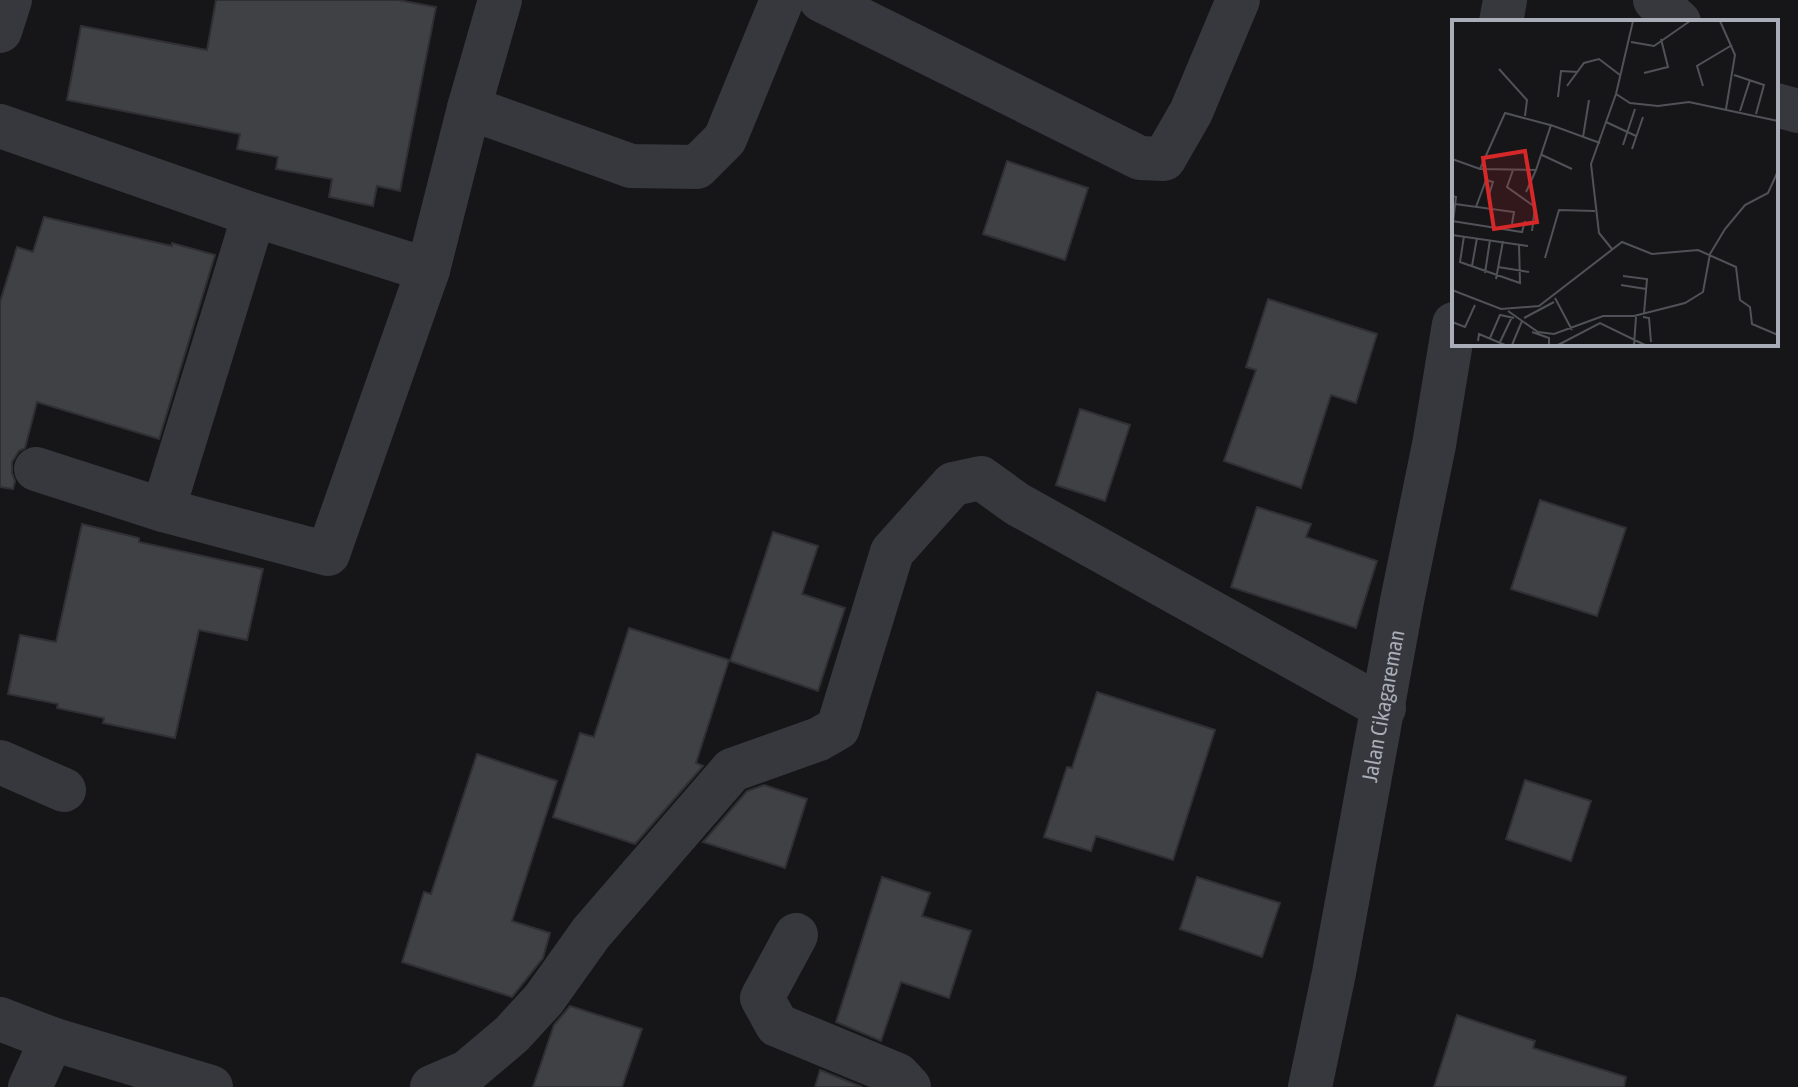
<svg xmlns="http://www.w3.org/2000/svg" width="1798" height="1087" font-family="'Asap Condensed',sans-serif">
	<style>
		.building { fill: #404145; stroke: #303034; stroke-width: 2 }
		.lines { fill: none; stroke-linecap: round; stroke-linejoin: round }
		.minor { stroke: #37383d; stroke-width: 44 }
		.labels { text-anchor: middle; stroke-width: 7; stroke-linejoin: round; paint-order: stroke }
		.street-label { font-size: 22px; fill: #a8adb8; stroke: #111113 }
		.inset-road { fill: none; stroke: #505258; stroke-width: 2 }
		.view { fill: #d62828; fill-opacity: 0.15; stroke: #d62828; stroke-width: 4 }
		.inset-edge { fill: none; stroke: #a8adb8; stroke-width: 4 }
	</style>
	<rect width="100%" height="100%" fill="#161618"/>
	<g class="building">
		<path d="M216 0H398L436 7 400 191 377 186 373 206 329 197 332 179 276 169 278 157 237 149 240 134 67 100 81 26 207 50Z"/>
		<path d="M1007 161 1088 188 1065 260 983 234Z"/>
		<path d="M44 217 172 246V243L215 255 159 439 37 402 25 448 19 451 12 462V473L15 481 13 489 0 487V302L17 247 33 252Z"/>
		<path d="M1268 299 1377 334 1356 403 1331 395 1301 488 1224 461 1256 370 1246 367Z"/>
		<path d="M1080 409 1130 425 1105 501 1056 485Z"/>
		<path d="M1540 500 1626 528 1597 616 1511 589Z"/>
		<path d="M1257 507 1311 524 1306 537 1377 561 1356 628 1231 587Z"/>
		<path d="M82 524 139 538V542L263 569 247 640 199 630 175 738 103 723 104 718 57 708 58 704 8 694 20 635 56 642Z"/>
		<path d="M773 532 818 546 802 594 845 608 818 691 730 661Z"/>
		<path d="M629 628 729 660 696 763 703 766 635 844 553 817 580 733 594 737Z"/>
		<path d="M1097 692 1215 730 1173 860 1096 836 1091 851 1044 837 1067 767 1072 768Z"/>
		<path d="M477 754 557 781 512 921 550 933 543 958 512 997 402 962 424 892 431 894Z"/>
		<path d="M1525 780 1591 801 1571 861 1506 839Z"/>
		<path d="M764 785 807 799 785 868 703 842 747 791Z"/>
		<path d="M882 877 930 893 922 916 971 931 949 998 901 982 881 1041 836 1022Z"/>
		<path d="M1197 877 1280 903 1262 957 1180 929Z"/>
		<path d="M570 1006 642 1029 622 1087H533L554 1025Z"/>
		<path d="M1457 1015 1535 1041 1533 1048 1626 1077 1624 1087H1434Z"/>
		<path d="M820 1070 862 1087H815Z"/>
	</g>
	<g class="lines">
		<g class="minor">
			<path d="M821 0 1140 158 1164 159 1191 112 1238 0"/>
			<path d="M1655 0 1679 22"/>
			<path d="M1501 22 1505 0"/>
			<path d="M0 31 10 0"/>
			<path d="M1776 105 1798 111"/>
			<path d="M469 108 631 166 697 167 725 139 782 0"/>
			<path d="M0 126 254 215 428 270"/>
			<path d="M36 469 163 510 328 554 428 270 469 108 500 0"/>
			<path d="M163 510 254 215"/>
			<path d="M0 762 64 790"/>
			<path d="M796 935 762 998 777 1025 898 1075 909 1087"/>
			<path d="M0 1019 52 1039 211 1087"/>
			<path d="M30 1087 52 1039"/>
			<path d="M432 1087 467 1072 512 1034 544 999 591 933 732 770 819 739 838 728 892 552 953 484 981 478 1017 504 1384 708"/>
			<path id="s1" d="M1310 1087 1334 973 1402 601 1434 445 1454 324"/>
		</g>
	</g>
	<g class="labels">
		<g class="street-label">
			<text dy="8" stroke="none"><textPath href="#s1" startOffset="388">Jalan Cikagareman</textPath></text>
		</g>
	</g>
	<g transform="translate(1452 20)">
		<rect width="326" height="326" fill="#161618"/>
		<path class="inset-road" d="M268 1 283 35 274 89M179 22 202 26 238 1M47 49 75 80 73 96M192 53 216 47 209 19M282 55 312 65 304 94M115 66 132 43 147 39 168 55M251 66 245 46 280 25M164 74 181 1M106 77 109 51 126 52M288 91 298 60M154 102 184 116M131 117 137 80M171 125 183 89M180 129 191 97M90 135 120 149M0 139 28 149 84 150 99 105 148 123M28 149 53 93 98 105M61 150 55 167 83 187 80 211M74 172 84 150M0 176 4 177 1 202M3 184 62 192 60 204M24 187 34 160 41 162 36 178M0 201 70 212 73 201M0 215 76 226M12 216 8 242 68 263 67 224M160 229 147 213 139 144 164 74 178 83 206 86 237 82 326 101M93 238 107 190 143 191M20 246 25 218M46 247 77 252M33 253 38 220M171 256 195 259 192 294M44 259 51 221M169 265 194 269M0 270 49 289 87 286 170 222 200 234 246 230 284 247 288 280 298 287 300 304 326 315M103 278 120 310M56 291 86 312 102 314 151 296H182L233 283 251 272 258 234 273 209 293 185 316 173 326 151M191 297 197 298 199 322M72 298 102 282M0 302 13 307 23 285M80 312 97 318V325M38 318 48 295 62 298M26 321 27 314 53 325M48 322 60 297M60 325 70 301M106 325 148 303 193 325M182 325 184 297"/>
		<path class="view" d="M73 131 85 202 42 209 31 138Z"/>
		<rect width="326" height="326" class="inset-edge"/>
	</g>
</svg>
